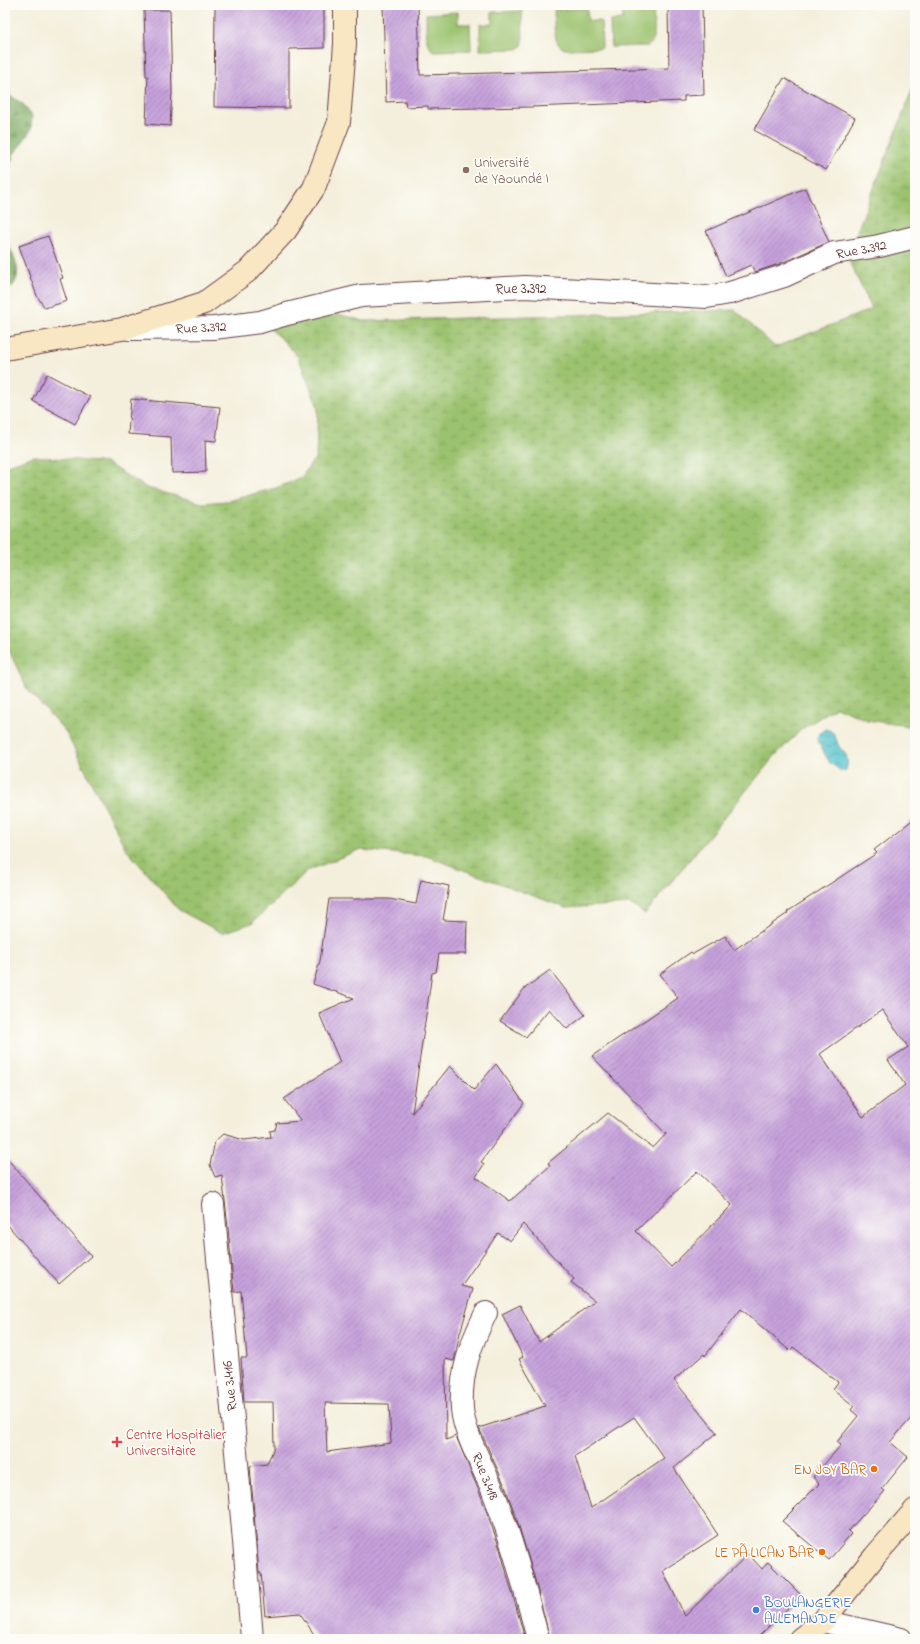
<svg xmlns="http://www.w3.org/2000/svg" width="920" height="1644" font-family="'Indie Flower',sans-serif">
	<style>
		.green { fill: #9bc26e; stroke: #72704c }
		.forest { fill: url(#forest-firs); stroke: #636446 }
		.wetland { fill: url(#wetland-marsh); stroke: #72704c }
		.water { fill: url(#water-waves); stroke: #52727e }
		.building { fill: url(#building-hatch); fill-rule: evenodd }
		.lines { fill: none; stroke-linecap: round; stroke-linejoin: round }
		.street-casing { stroke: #643e46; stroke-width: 24 }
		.secondary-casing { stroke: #643e46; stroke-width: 24 }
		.street { stroke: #fff; stroke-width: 22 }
		.secondary { stroke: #f9e7c3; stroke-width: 22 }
		.education-dot { fill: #8d6e63; stroke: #fdfcf7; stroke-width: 1.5 }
		.health-dot { fill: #e0444e; stroke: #fdfcf7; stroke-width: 1.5 }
		.food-dot { fill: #e8710a; stroke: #fdfcf7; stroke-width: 1.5 }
		.shop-dot { fill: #3f7fe0; stroke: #fdfcf7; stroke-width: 1.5 }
		.labels { text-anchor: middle; stroke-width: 3.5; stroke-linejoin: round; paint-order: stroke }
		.education-label { font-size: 14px; fill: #785e54; stroke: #fdfcf7; text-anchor: start }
		.street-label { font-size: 14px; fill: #4a1f2b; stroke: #fdfcf7 }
		.health-label { font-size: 14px; fill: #be3a42; stroke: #fdfcf7; text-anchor: start }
		.food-label { font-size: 14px; fill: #c56008; stroke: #fdfcf7; text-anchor: end }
		.shop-label { font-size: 14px; fill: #366cbe; stroke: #fdfcf7; text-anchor: start }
	</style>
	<defs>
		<pattern id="forest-firs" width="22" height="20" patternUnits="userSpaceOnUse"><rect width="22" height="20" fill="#7ca861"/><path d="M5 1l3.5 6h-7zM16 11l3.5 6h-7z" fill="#688850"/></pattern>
		<pattern id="wetland-marsh" width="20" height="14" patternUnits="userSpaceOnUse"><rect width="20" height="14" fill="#9bc26e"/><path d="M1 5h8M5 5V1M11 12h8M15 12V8" fill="none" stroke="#87a65f"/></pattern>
		<pattern id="water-waves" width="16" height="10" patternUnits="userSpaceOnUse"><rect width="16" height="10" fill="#59c6d0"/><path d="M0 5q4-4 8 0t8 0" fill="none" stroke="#4ca0a9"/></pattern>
		<pattern id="building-hatch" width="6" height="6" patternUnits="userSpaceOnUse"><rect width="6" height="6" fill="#c6a1db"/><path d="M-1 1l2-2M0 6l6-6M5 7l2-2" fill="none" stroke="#a383b2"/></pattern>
	</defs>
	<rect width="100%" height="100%" fill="#fdfcf7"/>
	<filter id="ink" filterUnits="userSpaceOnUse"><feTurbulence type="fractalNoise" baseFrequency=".025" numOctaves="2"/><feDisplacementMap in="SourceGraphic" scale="8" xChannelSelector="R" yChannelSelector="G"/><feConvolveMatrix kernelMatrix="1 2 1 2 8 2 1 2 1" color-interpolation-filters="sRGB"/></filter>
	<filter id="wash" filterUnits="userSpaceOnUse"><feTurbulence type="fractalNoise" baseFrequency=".012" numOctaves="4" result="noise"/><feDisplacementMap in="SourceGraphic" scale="16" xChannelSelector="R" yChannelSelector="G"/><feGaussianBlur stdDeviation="0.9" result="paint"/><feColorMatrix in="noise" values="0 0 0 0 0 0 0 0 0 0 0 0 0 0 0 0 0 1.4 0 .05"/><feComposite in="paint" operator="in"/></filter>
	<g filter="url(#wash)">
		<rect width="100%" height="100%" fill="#f4efdc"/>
		<g class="green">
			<path d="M653 7C653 18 658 39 648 46L611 47 610 21 623 20 622 8Z"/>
			<path d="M587 8 588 21H601L602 48 565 49C551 44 555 22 554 10Z"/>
			<path d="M522 11 523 43 521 47 517 49 480 50V24H492V12Z"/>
			<path d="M458 12V24H470L471 50 434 51C423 46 427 25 426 14Z"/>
		</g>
		<g class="forest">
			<path d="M5 92 23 104 32 116 31 130 14 154 5 177Z"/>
			<path d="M5 238C14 258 28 277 5 293Z"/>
		</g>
		<path class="wetland" d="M915 83V727L867 720 836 707 802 729 773 758 645 914 630 904 566 908 426 856 359 850 307 871 252 923 222 933 179 910 126 849 65 731 27 689 5 642V466L34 456 106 463 147 488 202 503 227 501 276 488 301 478 316 457 318 407 298 357 280 337 270 329 314 308 364 321 735 310 775 347 872 309 847 257Z"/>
		<path class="water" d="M825 729C838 732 834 739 840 748 842 751 846 753 847 758 848 761 847 766 846 770L843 772 830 763 817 740 818 735Z"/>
		<g id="blocks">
			<g class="building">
				<path d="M215 5H324V48L289 49V108L214 107Z"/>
				<path d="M383 5H418L420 75H421L669 68 668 5H702L704 95 684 96V101L531 107 428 109V106L406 107 405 101 386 102Z"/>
				<path d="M144 10H170L172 92 170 126 146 124 148 76H146Z"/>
				<path d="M784 78 855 118 826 170 754 130Z"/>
				<path d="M805 188 829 242 779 264 755 272 751 265 726 276 706 231Z"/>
				<path d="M48 236 63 278 60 279 67 301 45 308 37 296 19 246Z"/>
				<path d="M47 374 90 397 75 424 33 401Z"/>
				<path d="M131 399 220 407 216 441 205 440 206 472 172 473 171 437 128 434Z"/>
				<path d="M915 818V1414L890 1442 908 1457 882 1489 885 1491 848 1531 851 1534 829 1560 782 1521 819 1484 813 1477 841 1445 837 1442 858 1416 851 1410 854 1406 833 1389 838 1382 793 1347 790 1351 741 1309 705 1356 704 1354 674 1380 717 1433 674 1468 718 1535 663 1571 685 1616 748 1554 762 1569 768 1562 801 1595 756 1639H550L535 1580 518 1523 505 1486 479 1428 545 1406 519 1359 523 1357 502 1314 520 1305 539 1342 595 1301 571 1282 574 1279 523 1224 510 1241 498 1233 461 1286 473 1289 460 1333 454 1361 445 1359 446 1440 456 1436 481 1496 500 1549 525 1639H317L300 1613 265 1616 261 1573H259L250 1466 267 1464 274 1448 273 1402H244L241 1358H247L241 1291 234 1292 228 1227 222 1175 215 1177 210 1165 215 1141 223 1134 244 1140 271 1137 270 1131 275 1130 277 1123 301 1121 284 1099 340 1062 319 1013 354 998 313 984 320 961 329 899H389L416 904 421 880 449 886 443 920 467 921 466 954H439L436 972 432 973 412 1113 450 1066 474 1090 496 1064 524 1103 481 1162 484 1164 476 1177 510 1201 550 1166 548 1163 608 1113 653 1148 666 1134 592 1056 678 998 660 974 691 952 693 954 725 936 734 950 788 913 787 912 877 853 874 850ZM882 1010 908 1047 888 1060 905 1085 863 1117 820 1054ZM697 1171 732 1205 671 1267 636 1231ZM325 1403 389 1404 391 1443 327 1452ZM634 1417 664 1458 591 1508 575 1456Z"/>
				<path d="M550 970 585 1015 567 1029 549 1009 526 1037 500 1021 524 989Z"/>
				<path d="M5 1156 91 1256 59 1284 5 1222Z"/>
			</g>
		</g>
	</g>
	<g filter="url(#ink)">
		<use href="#blocks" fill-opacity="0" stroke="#643e46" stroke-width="1"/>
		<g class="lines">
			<g class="street-casing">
				<g id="street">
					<path d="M129 329 214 328 260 322 287 314 361 296 525 287 707 297 730 293 784 276 834 253 879 246 915 237"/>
					<path d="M213 1204C226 1349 241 1494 252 1639"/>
					<path d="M486 1313C470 1345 460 1373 462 1409 464 1434 484 1468 493 1491 512 1539 525 1589 538 1639"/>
					<path d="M823 1621 901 1639"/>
				</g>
			</g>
			<g class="secondary-casing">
				<g id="secondary">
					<path d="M5 349 122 329 204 303 248 271 286 230 314 188 339 122 345 44V5"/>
					<path d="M800 1639 823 1621 875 1556 915 1510"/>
				</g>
			</g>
			<use href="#street" class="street"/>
			<use href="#secondary" class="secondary"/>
		</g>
	</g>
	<circle class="education-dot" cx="466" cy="170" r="4"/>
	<path class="health-dot" d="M115 1436h4v4h4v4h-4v4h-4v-4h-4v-4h4z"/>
	<g class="food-dot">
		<circle cx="874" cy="1469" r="4"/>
		<circle cx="822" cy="1552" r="4"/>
	</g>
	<circle class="shop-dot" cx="756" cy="1610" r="4"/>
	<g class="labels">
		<g class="education-label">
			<text x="474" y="167">Université<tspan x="474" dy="16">de Yaoundé I</tspan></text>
		</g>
		<g class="street-label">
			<text transform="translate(861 249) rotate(-11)" y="5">Rue 3.392</text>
			<text x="521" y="293">Rue 3.392</text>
			<text transform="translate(201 327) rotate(-3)" y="5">Rue 3.392</text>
			<text transform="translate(229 1386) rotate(-96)" y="5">Rue 3.416</text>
			<text transform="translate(486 1476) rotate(68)" y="5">Rue 3.418</text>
		</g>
		<g class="health-label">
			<text x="126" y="1439">Centre Hospitalier<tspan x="126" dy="16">Universitaire</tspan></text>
		</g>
		<g class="food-label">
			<text x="866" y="1474">EN JOY BAR</text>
			<text x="814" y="1557">LE PÃ LICAN BAR</text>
		</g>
		<g class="shop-label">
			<text x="764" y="1607">BOULANGERIE<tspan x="764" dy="16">ALLEMANDE</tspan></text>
		</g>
	</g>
	<rect width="920" height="1644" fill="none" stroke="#fdfcf7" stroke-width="20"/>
</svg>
